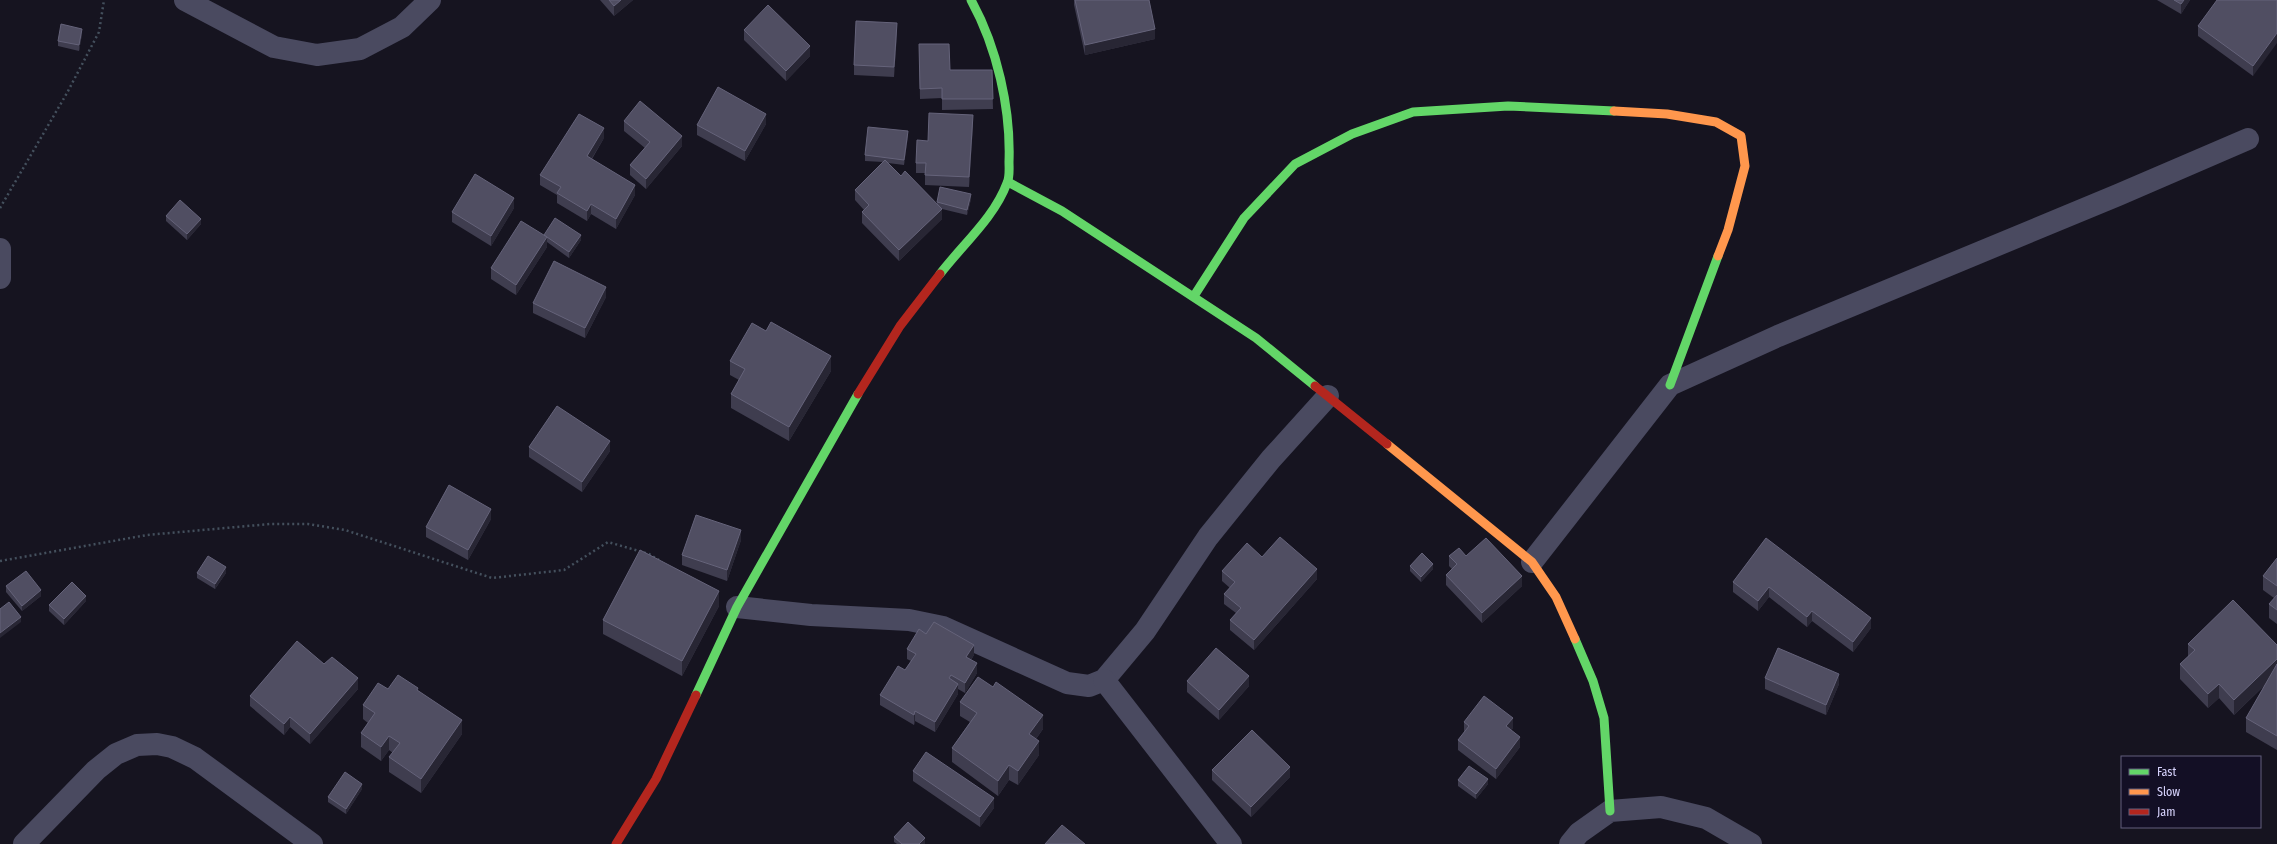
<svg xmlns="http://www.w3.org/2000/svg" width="2277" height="844" font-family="'Fira Sans Condensed',sans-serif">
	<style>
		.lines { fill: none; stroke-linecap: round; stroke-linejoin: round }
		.path { stroke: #44505d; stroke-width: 2.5; stroke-dasharray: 2 3; stroke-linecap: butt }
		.street { stroke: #4a4a60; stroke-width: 22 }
		.fast { stroke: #63d668; stroke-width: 9 }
		.slow { stroke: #ff974d; stroke-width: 9 }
		.jam { stroke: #b3261e; stroke-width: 9 }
		.wall { fill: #3f3d4f }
		.shaded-wall { fill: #282634 }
		.building { fill: #504e62; stroke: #65637a }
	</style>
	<rect width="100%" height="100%" fill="#161420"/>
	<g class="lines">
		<g class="path">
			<path d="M0 208 67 93 99 32 104 0"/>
			<path d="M0 561 147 535 270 524H308L345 530 492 578 564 570 608 542 649 554 662 562"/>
		</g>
		<g class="street">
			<path d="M185 0 274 47 317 55 360 49 402 27 430 0"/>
			<path d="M0 249V278"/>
			<path d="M1532 562 1670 385 1778 336 2118 195 2248 139"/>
			<path d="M737 607 811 615 909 620 943 627 1067 683 1089 686 1104 680 1145 631 1208 537 1271 459 1328 396"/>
			<path d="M1104 680 1231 844"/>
			<path d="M24 844 96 770 116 754 137 745 157 744 172 747 195 758 312 844"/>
			<path d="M1570 844 1579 833 1610 811 1661 807 1706 818 1751 844"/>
		</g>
		<g class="fast">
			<path d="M1008 182 1062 211 1256 338 1315 386"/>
			<path d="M940 274C963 244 994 218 1007 183 1010 177 1009 168 1009 162 1011 109 997 47 971 0"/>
			<path d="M1194 296 1244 218 1295 164 1352 134 1413 112 1508 106 1614 111"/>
			<path d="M1670 385 1718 256"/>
			<path d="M1575 639 1593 681 1604 718 1610 811"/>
			<path d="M696 695 737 607 858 394"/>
		</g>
		<g class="slow">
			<path d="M1614 111 1667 114 1716 122 1741 136 1745 166 1728 230 1718 256"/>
			<path d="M1387 444 1532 562 1556 597 1575 639"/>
		</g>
		<g class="jam">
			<path d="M1315 386 1387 444"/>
			<path d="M858 394 900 326 940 274"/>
			<path d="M616 844 656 779 696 695"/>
		</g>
	</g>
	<g class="wall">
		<path d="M600 0H633L614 16Z"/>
		<path d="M1074 0H1149L1155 39 1085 55 1074 5Z"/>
		<path d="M2157 0H2190L2181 14Z"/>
		<path d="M2277 0 2253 76 2198 36V26Z"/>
		<path d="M744 30 810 56 786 81 744 40Z"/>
		<path d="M897 33 894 77 854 75V65Z"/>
		<path d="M82 34 79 51 58 46V41Z"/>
		<path d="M919 44 950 70H992L993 109 942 110V98L920 99Z"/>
		<path d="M624 121 682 146 646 189 630 175V165L645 148 624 131Z"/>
		<path d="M766 124 745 161 697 135V125Z"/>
		<path d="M973 125 969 187 925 185V173H916V163L928 141Z"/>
		<path d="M908 136 904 165 888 163 901 176 937 204V202L971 199 967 215 942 209V219L899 261 862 223V212L864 210 855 200V190L883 162 865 161V155Z"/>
		<path d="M604 138 592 159 635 195 616 229 591 214 587 221 557 203V195L540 185V175Z"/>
		<path d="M514 208 491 246 452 222V212Z"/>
		<path d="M166 216 201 224 187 240 166 221Z"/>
		<path d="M544 235 581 240 569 258 547 242V247L516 295 491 279V268Z"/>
		<path d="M606 297 585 338 533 313V303Z"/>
		<path d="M766 331 831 371 789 441 731 408V394L739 380 730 375V361Z"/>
		<path d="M529 447 610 451 582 492 529 457Z"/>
		<path d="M491 519 468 560 426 537V527Z"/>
		<path d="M1766 538 1871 628 1853 652 1812 621 1807 627 1769 597 1758 611 1733 592V582Z"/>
		<path d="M741 540 727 581 682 565V555Z"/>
		<path d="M1449 556H1466L1522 586 1482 623 1446 585V575L1452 569 1449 566Z"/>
		<path d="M1262 557 1317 579 1254 650 1230 630V620L1236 613 1224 604V594L1230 588 1222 581V571Z"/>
		<path d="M2277 558V624L2269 618V604L2274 598 2263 590V576Z"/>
		<path d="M1410 566 1433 569 1421 582 1410 571Z"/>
		<path d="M197 573H226L215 589 197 578Z"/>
		<path d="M6 586 41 596 22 611 6 592Z"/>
		<path d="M86 601 64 625 49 611V605Z"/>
		<path d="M719 606 682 676 603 634V620Z"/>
		<path d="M926 634 974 655 971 660 977 673 965 693 958 689V694L935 732 915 721 914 725 880 705V695L905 670 911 661 907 659V649Z"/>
		<path d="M2188 644 2277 645V750L2246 732V718L2265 685 2234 715 2219 698 2208 708 2180 679V664L2188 657Z"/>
		<path d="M324 664 358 689 310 744 290 727 284 735 250 706V696Z"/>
		<path d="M1765 678 1839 684 1826 715 1765 689Z"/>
		<path d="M1187 681 1249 686 1219 720 1187 692Z"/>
		<path d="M388 689 418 691 462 734 421 793 389 772V757L393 753 389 750 381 761 361 747V733L368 723 363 719V705Z"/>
		<path d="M960 702 1043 729 1036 739 1039 755 1018 785 1009 780 998 796 952 762V748L970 722 960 716Z"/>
		<path d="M1464 722 1513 728 1511 730 1520 747 1496 779 1458 750V740L1464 732Z"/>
		<path d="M1212 770 1290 777 1251 817 1212 780Z"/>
		<path d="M913 771 994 808 980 827 913 781Z"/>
		<path d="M1458 780 1488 784 1476 799 1458 786Z"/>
		<path d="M362 789 346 814 328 802V797Z"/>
		<path d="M894 837 925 843 924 844H897L894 842Z"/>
	</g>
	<g class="shaded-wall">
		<path d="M621 0H633L614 16V6Z"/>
		<path d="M2184 0H2190L2181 14V4Z"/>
		<path d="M897 23V33L894 77V67Z"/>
		<path d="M82 29V34L79 51V45Z"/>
		<path d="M1155 29V39L1085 55V45Z"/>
		<path d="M2277 33V43L2253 76V66Z"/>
		<path d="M810 46V56L786 81V71Z"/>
		<path d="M766 114V124L745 161V151Z"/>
		<path d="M973 115V125L969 187V177Z"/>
		<path d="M604 128V138L587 166V156Z"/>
		<path d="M908 131V136L904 165V160Z"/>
		<path d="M682 136V146L646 189V179Z"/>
		<path d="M635 185V195L616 229V219Z"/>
		<path d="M971 194V199L967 215V210Z"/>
		<path d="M514 198V208L491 246V236Z"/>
		<path d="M591 204V214L587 221V211Z"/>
		<path d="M942 209V219L899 261V250Z"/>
		<path d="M201 219V224L187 240V234Z"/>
		<path d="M581 235V240L569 258V252Z"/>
		<path d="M547 237V247L516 295V285Z"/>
		<path d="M606 287V297L585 338V328Z"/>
		<path d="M831 356V371L789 441V427Z"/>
		<path d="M610 441V451L582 492V482Z"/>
		<path d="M491 509V519L468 560V550Z"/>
		<path d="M741 530V540L727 581V570Z"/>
		<path d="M1433 564V569L1421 582V577Z"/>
		<path d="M226 567V573L215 589V584Z"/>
		<path d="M1317 569V579L1254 650V640Z"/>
		<path d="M1522 576V586L1482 623V613Z"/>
		<path d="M1769 587V597L1758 611V601Z"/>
		<path d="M41 590V596L22 611V606Z"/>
		<path d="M719 591V606L682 676V661Z"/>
		<path d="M86 596V601L64 625V619Z"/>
		<path d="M1812 611V621L1807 627V617Z"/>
		<path d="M21 617V622L0 638V633Z"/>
		<path d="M1871 618V628L1853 652V642Z"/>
		<path d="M974 645V655L966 667V657Z"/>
		<path d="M2277 659V673L2234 715V700Z"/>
		<path d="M977 663V673L965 693V683Z"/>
		<path d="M1839 674V684L1826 715V705Z"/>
		<path d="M1249 676V686L1219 720V710Z"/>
		<path d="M358 678V689L310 744V734Z"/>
		<path d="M958 684V694L935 732V722Z"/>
		<path d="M2219 684V698L2208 708V694Z"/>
		<path d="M915 711V721L914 725V715Z"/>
		<path d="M1043 715V729L1029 748V734Z"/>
		<path d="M290 717V727L284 735V724Z"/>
		<path d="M1513 718V728L1506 737V726Z"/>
		<path d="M462 720V734L421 793V779Z"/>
		<path d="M389 736V750L381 761V747Z"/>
		<path d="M1520 737V747L1496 779V769Z"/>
		<path d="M1039 741V755L1018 785V771Z"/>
		<path d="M1009 765V780L998 796V781Z"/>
		<path d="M1290 767V777L1251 817V807Z"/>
		<path d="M1488 779V784L1476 799V794Z"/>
		<path d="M362 784V789L346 814V809Z"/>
		<path d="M994 798V808L980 827V817Z"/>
		<path d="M925 838V843L924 844H919Z"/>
	</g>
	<g class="building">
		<path d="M609 0H621L614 6Z"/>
		<path d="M1075 0H1149L1155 29 1085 45Z"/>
		<path d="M2174 0H2184L2181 4Z"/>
		<path d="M2217 0H2277V33L2253 66 2198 26Z"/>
		<path d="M768 5 810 46 786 71 744 30Z"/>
		<path d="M856 21 897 23 894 67 854 65Z"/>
		<path d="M61 24 82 29 79 45 58 41Z"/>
		<path d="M919 44H949L950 70H992L993 99H942V88L920 89Z"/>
		<path d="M718 87 766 114 745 151 697 125Z"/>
		<path d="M640 101 682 136 646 179 630 165 650 142 624 121Z"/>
		<path d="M929 113 973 115 969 177 925 175 926 163H916L917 140 928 141Z"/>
		<path d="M579 114 604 128 587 156 635 185 616 219 591 204 587 211 557 193 561 187 540 175Z"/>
		<path d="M868 127 908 131 904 160 865 155Z"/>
		<path d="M885 160 901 176 905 171 942 209 899 250 862 212 869 205 855 190Z"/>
		<path d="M475 174 514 198 491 236 452 212Z"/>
		<path d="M940 187 971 194 967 210 937 202Z"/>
		<path d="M180 200 201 219 187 234 166 216Z"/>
		<path d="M555 218 581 235 569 252 544 235Z"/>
		<path d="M521 221 547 237 516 285 491 268Z"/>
		<path d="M554 261 606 287 585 328 533 303Z"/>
		<path d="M771 322 831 356 789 427 731 394 745 369 730 361 752 323 766 331Z"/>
		<path d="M557 406 610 441 582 482 529 447Z"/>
		<path d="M449 485 491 509 468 550 426 527Z"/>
		<path d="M696 515 741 530 727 570 682 555Z"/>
		<path d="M1280 537 1317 569 1254 640 1230 620 1241 608 1224 594 1235 582 1222 571 1247 543 1262 557Z"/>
		<path d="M1486 538 1522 576 1482 613 1446 575 1457 564 1449 556 1459 548 1466 556Z"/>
		<path d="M1766 538 1871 618 1853 642 1812 611 1807 617 1769 587 1758 601 1733 582Z"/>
		<path d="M640 550 719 591 682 661 603 620Z"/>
		<path d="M1422 553 1433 564 1421 577 1410 566Z"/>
		<path d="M208 556 226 567 215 584 197 573Z"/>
		<path d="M2277 558V586L2263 576Z"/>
		<path d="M26 571 41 590 22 606 6 586Z"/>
		<path d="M72 582 86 596 64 619 49 605Z"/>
		<path d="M2277 595V610L2269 604Z"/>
		<path d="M2233 600 2277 645V659L2234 700 2219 684 2208 694 2180 664 2195 650 2188 644Z"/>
		<path d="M9 602 21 617 0 633V609Z"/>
		<path d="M934 622 974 645 966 657 977 663 965 683 951 675 949 678 958 684 935 722 915 711 914 715 880 695 898 666 905 670 916 654 907 649 919 629 926 634Z"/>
		<path d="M297 641 324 664 332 657 358 678 310 734 290 717 284 724 250 696Z"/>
		<path d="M1216 648 1249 676 1219 710 1187 681Z"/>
		<path d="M1778 648 1839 674 1826 705 1765 678Z"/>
		<path d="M2277 664V736L2246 718Z"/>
		<path d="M398 675 418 688 417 690 462 720 421 779 389 757 400 743 389 736 381 747 361 733 375 713 363 705 378 683 388 689Z"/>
		<path d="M978 677 993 687 996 682 1043 715 1029 734 1039 741 1018 771 1009 765 998 781 952 748 977 713 960 702Z"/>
		<path d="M1484 696 1513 718 1506 726 1520 737 1496 769 1458 740 1469 726 1464 722Z"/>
		<path d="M1252 730 1290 767 1251 807 1212 770Z"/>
		<path d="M926 752 994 798 980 817 913 771Z"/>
		<path d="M1469 766 1488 779 1476 794 1458 780Z"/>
		<path d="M345 772 362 784 346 809 328 797Z"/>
		<path d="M908 822 925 838 919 844H902L894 837Z"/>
		<path d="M1062 825 1085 844H1045Z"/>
	</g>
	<rect x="2121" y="756" width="140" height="72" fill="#130f25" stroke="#625e7c"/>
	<rect x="2129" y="769" width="20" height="6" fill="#63d668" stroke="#625e7c"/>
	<text x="2157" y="776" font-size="12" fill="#d8d4fe">Fast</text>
	<rect x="2129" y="789" width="20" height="6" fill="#ff974d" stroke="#625e7c"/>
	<text x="2157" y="796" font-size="12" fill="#d8d4fe">Slow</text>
	<rect x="2129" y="809" width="20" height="6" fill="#b3261e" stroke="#625e7c"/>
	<text x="2157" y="816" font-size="12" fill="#d8d4fe">Jam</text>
</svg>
